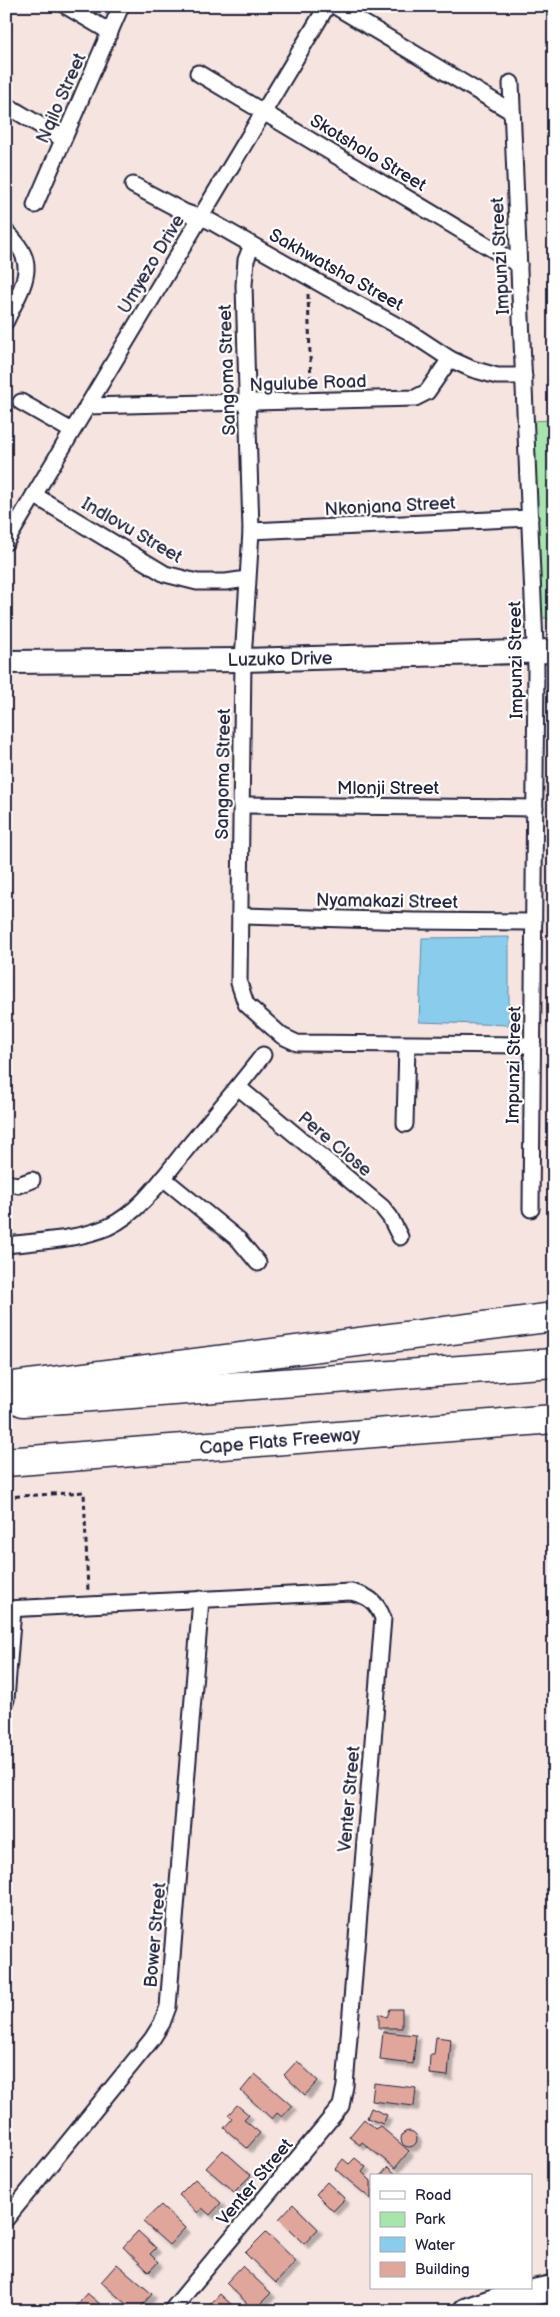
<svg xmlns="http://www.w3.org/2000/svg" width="560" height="2317" viewBox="0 0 560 2317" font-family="'Balsamiq Sans',sans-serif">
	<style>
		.green { fill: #a8e5ac; stroke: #658474 }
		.water { fill: #8acceb; stroke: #6088a5 }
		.building { fill: #e0a69c; stroke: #22223b; filter: url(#shadow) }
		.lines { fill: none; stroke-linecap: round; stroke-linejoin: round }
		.street-casing { stroke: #22223b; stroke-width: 19 }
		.secondary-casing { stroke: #22223b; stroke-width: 26 }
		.primary-casing { stroke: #22223b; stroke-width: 29 }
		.highway-casing { stroke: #22223b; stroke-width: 31 }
		.path { stroke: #22223b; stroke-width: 3; stroke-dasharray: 5 4; stroke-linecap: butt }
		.street { stroke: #fff; stroke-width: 15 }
		.secondary { stroke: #fff; stroke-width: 22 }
		.primary { stroke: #fff; stroke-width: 25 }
		.highway { stroke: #fff; stroke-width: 28 }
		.labels { text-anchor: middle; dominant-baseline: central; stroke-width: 4.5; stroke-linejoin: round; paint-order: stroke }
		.street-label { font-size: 18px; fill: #22223b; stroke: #fff }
	</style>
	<defs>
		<filter id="shadow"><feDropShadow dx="4.5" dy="4.5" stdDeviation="1" flood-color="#0004"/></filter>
	</defs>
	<rect width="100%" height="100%" fill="#f6e4e1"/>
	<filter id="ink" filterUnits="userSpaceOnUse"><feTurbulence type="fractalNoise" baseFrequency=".02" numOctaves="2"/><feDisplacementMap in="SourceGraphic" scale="10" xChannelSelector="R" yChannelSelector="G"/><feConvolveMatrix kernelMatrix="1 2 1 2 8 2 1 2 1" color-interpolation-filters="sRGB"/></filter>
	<g filter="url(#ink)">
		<polygon class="green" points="554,420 554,622 551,622 547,618 541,618 533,421"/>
		<polygon class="water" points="509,937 509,1025 419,1022 422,938"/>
		<g class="building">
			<polygon points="390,2009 402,2009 402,2028 379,2028 379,2014 387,2017"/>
			<polygon points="383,2032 416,2035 413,2064 380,2060"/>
			<polygon points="436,2037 451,2039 448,2076 429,2074 430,2055 434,2055"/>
			<polygon points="297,2061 318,2081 305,2095 284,2075"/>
			<polygon points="255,2074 292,2106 282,2117 277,2113 272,2119 241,2091"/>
			<polygon points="374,2083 416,2088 414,2106 372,2101"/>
			<polygon points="237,2105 249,2115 244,2120 260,2133 247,2148 224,2128 232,2119 228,2115"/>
			<polygon points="371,2108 387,2115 383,2124 367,2118"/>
			<polygon points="364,2119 375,2129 380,2126 409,2151 395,2168 362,2142 360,2145 349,2137"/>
			<circle cx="409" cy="2139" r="8"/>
			<polygon points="223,2150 251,2175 234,2192 206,2168"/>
			<polygon points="355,2158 366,2167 362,2172 371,2181 371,2199 335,2169 343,2159 349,2164"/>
			<polygon points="388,2167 397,2175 396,2176 380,2176"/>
			<polygon points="195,2179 221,2203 210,2215 202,2208 198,2213 179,2195"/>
			<polygon points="327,2182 345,2199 333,2211 316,2194"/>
			<polygon points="293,2204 318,2229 304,2244 279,2219"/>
			<polygon points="161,2205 185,2228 169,2245 143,2222"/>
			<polygon points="138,2231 156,2248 150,2254 158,2262 149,2272 123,2247"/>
			<polygon points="266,2232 296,2261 276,2283 245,2253"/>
			<polygon points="117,2264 152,2294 137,2311 134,2311 101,2282"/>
			<polygon points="242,2266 271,2293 254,2310 226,2283"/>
			<polygon points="87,2293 108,2311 75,2311 73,2309"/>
			<polygon points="220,2294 238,2311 204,2311"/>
		</g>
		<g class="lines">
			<g class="street-casing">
				<g id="street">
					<polyline points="66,6 110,32"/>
					<polyline points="335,6 512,112"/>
					<polyline points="198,73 519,265"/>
					<polyline points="511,83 536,668 531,1209"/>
					<polyline points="6,105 63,139"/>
					<polyline points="133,185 184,212 210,221 328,288 409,332 450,359 472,369 497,376 524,376"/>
					<polyline points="35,205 121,6"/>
					<path d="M6 232C41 264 23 284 6 321"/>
					<polyline points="252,245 246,260 244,285 251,531 243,660 239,983 246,1004 282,1036 297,1043 533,1045"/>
					<polyline points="21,402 72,431"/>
					<polyline points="87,406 415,398 427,392 450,359"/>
					<polyline points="34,495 165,574 197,582 226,582 247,579"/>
					<polyline points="251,531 530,518"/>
					<polyline points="6,542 327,6"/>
					<polyline points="241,805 535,808"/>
					<polyline points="240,916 413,921 534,922"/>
					<polyline points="238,1087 382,1207 390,1217 400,1237"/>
					<polyline points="405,1124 407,1045"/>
					<polyline points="163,1178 239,1240 258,1263"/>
					<polyline points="6,1183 18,1185 32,1180"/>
					<path d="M6 1245C39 1241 77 1240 108 1227 141 1212 165 1175 188 1147 214 1116 239 1086 263 1055"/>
					<path d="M6 1609 351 1592C368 1596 376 1601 383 1618L345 2086 341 2106 171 2311"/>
					<polyline points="6,1700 13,1609"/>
					<polyline points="6,2219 152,2039 162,2023 168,2007 201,1599"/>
				</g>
			</g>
			<g class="secondary-casing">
				<polyline id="secondary" points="6,662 243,660 554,651"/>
			</g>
			<g class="primary-casing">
				<polyline id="primary" points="466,2311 499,2300 554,2288"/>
			</g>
			<g class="highway-casing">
				<g id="highway">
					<polyline points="6,1387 554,1317"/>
					<polyline points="23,1402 554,1363"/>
					<polyline points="6,1462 554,1419"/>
				</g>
			</g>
			<g class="path">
				<polyline points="308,294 311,385"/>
				<polyline points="6,1497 84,1492 88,1592"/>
			</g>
			<use href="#street" class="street"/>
			<use href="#secondary" class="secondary"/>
			<use href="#primary" class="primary"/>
			<use href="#highway" class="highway"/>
		</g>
	</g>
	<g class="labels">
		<g class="street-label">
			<text transform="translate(61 98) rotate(-66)">Nqilo Street</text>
			<text transform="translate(368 153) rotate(31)">Skotsholo Street</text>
			<text transform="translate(500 256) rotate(-93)">Impunzi Street</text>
			<text transform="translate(151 264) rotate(-59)">Umyezo Drive</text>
			<text transform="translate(336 270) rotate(29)">Sakhwatsha Street</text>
			<text transform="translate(227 370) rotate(-92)">Sangoma Street</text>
			<text transform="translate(308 383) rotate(-2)">Ngulube Road</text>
			<text transform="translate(390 506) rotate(-3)">Nkonjana Street</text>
			<text transform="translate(132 530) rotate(30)">Indlovu Street</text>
			<text transform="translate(280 659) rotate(-1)">Luzuko Drive</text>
			<text transform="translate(516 660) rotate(-91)">Impunzi Street</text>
			<text transform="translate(223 774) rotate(-89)">Sangoma Street</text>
			<text x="388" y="788">Mlonji Street</text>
			<text transform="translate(387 901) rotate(1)">Nyamakazi Street</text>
			<text transform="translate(514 1065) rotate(-89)">Impunzi Street</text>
			<text transform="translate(335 1144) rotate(40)">Pere Close</text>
			<text transform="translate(280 1441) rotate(-5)">Cape Flats Freeway</text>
			<text transform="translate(349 1799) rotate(-85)">Venter Street</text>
			<text transform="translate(155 1935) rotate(-85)">Bower Street</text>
			<text transform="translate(255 2182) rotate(-50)">Venter Street</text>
		</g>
	</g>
	<rect width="560" height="2317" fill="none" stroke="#fff" stroke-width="25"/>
	<rect x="12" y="12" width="535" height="2292" fill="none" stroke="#22223b" stroke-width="2" filter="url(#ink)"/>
	<rect x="370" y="2174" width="162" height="115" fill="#ffffff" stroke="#a7a7b1"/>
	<rect x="380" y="2191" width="25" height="8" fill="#ffffff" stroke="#a7a7b1"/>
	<text x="415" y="2200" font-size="15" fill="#22223b">Road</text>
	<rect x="380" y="2212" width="25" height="15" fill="#a8e5ac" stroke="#a7a7b1"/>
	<text x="415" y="2224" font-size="15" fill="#22223b">Park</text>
	<rect x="380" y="2237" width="25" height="15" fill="#8acceb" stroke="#a7a7b1"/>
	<text x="415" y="2250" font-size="15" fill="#22223b">Water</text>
	<rect x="380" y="2262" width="25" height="15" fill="#e0a69c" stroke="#a7a7b1"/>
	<text x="415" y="2274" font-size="15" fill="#22223b">Building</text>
</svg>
